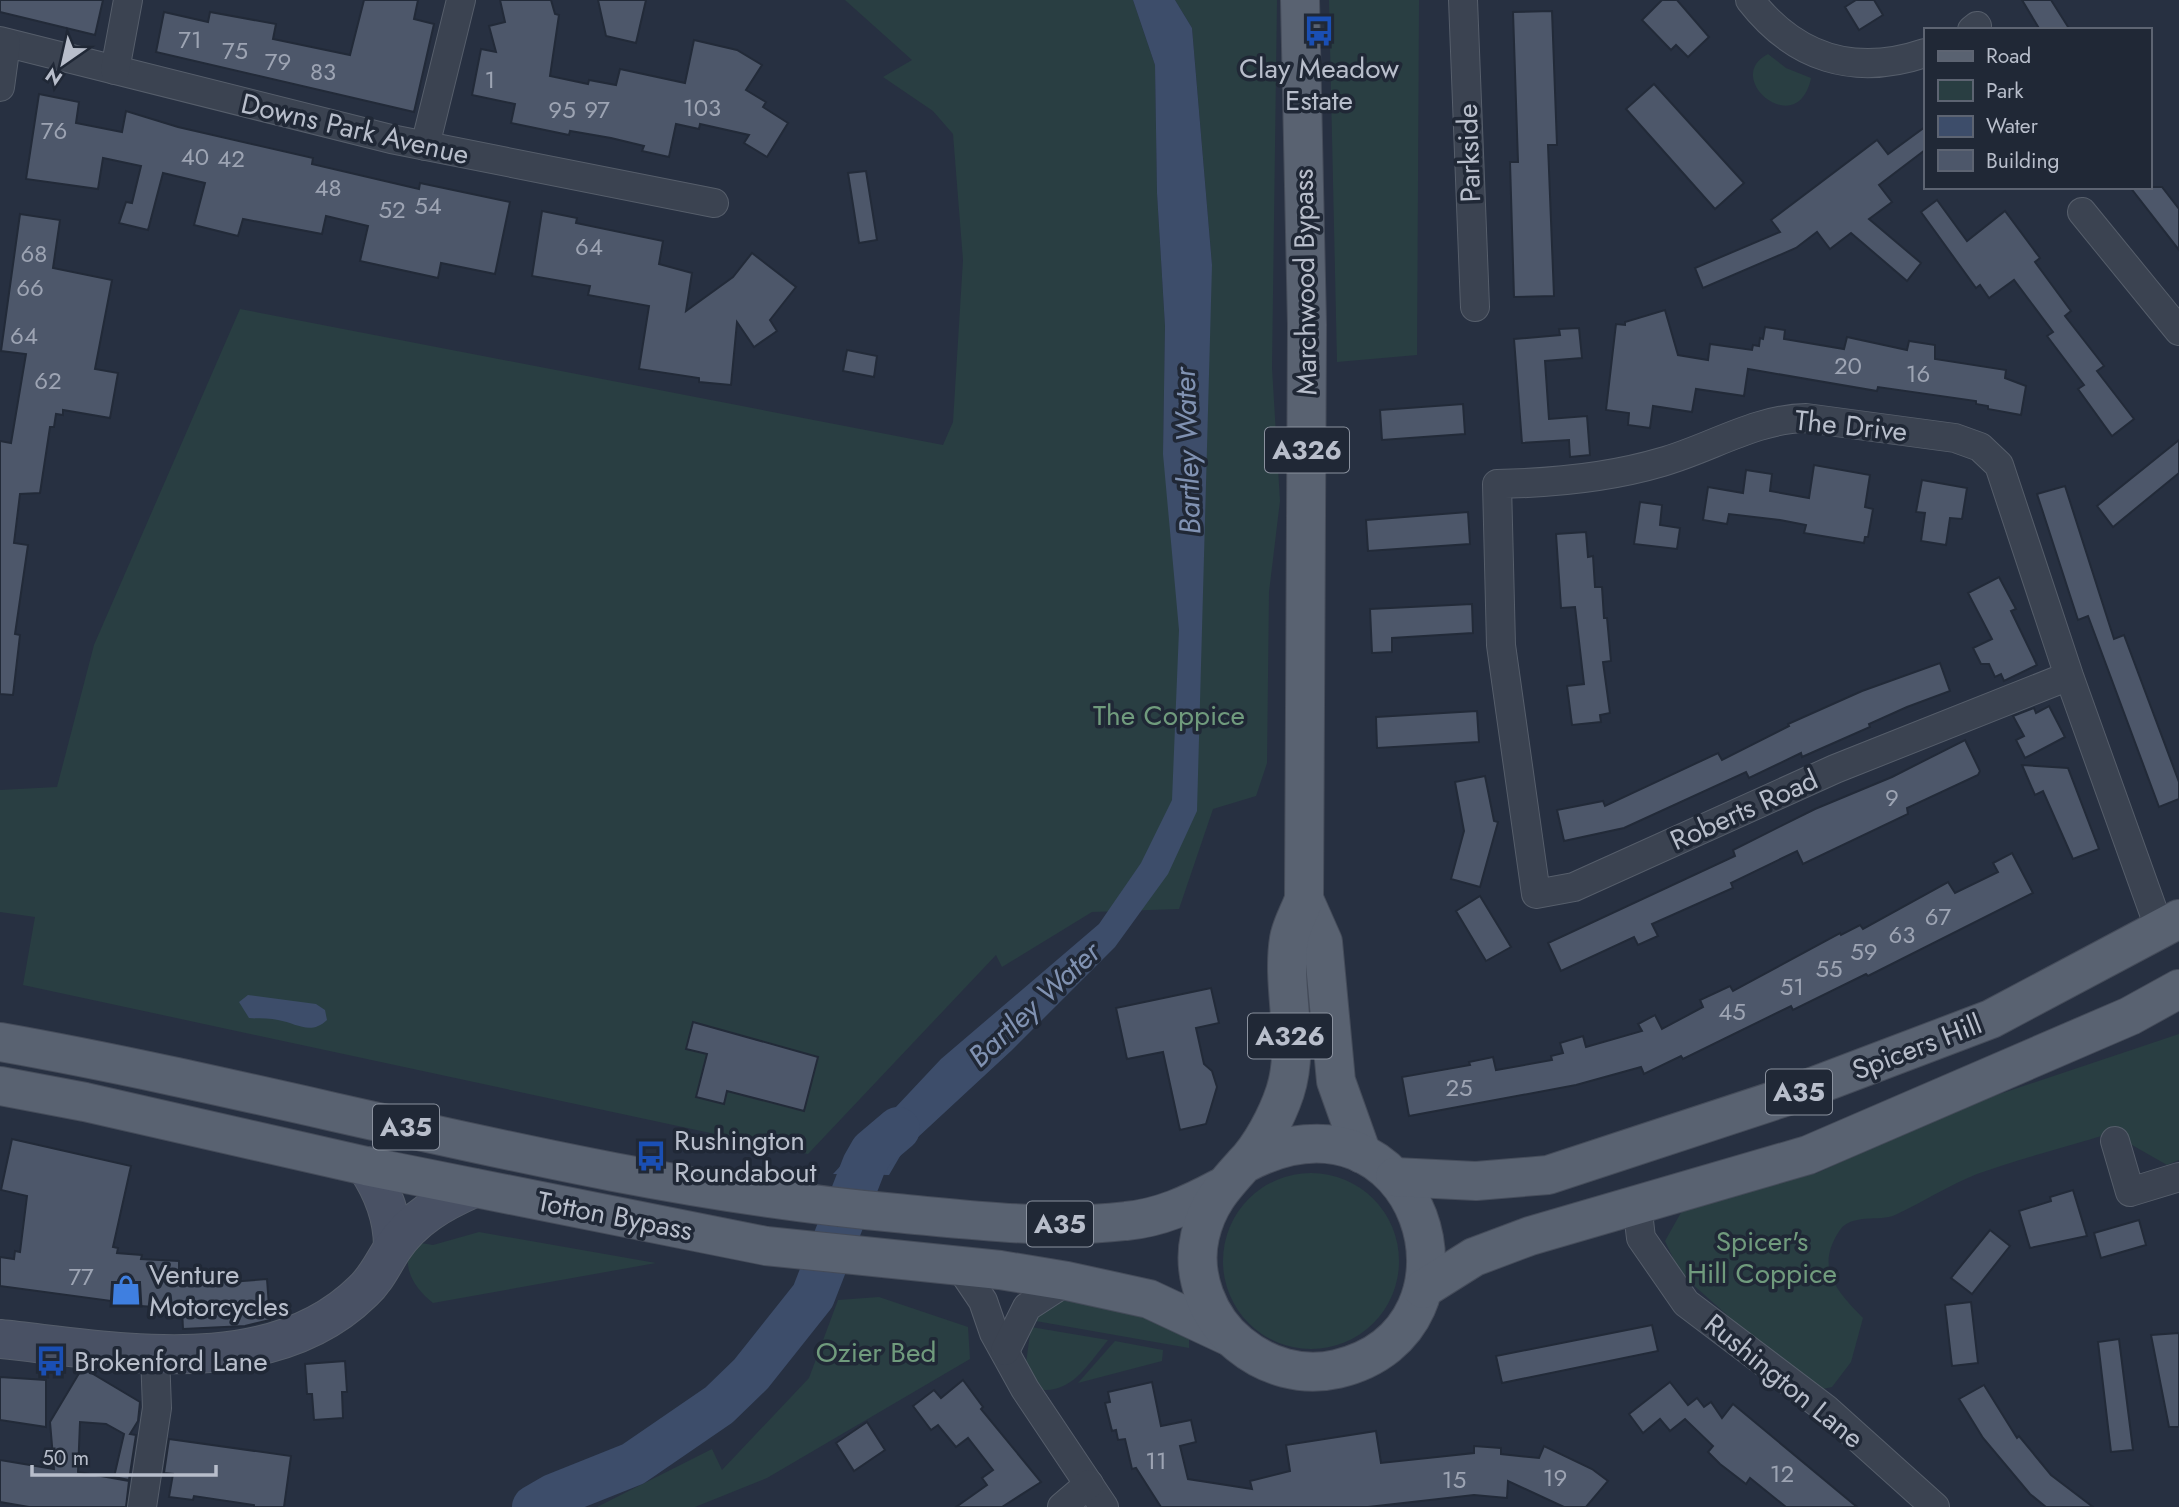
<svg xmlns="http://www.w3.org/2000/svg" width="2179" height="1507" viewBox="0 0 2179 1507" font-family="Jost,sans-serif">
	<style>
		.green { fill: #293e42 }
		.water { fill: #3d4d6a }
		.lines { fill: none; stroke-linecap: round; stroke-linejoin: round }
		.river { stroke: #3d4d6a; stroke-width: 44 }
		.building { fill: #4d576a; stroke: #222a38; stroke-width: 2 }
		.minor-casing { stroke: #565e6b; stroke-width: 30 }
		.secondary-casing { stroke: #565e6b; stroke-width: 40 }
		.primary-casing { stroke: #454c5a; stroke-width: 40 }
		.minor { stroke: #3b4351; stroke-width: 28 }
		.secondary { stroke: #495164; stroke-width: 38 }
		.primary { stroke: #596271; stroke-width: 38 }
		.labels { text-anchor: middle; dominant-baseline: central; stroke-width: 7; stroke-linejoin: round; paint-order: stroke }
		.number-label { font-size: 24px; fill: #9da4b3 }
		.shield { fill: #202836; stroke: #8a919e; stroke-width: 2 }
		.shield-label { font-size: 26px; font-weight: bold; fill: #b8becb }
		.poi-label { font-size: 28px; fill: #b8becb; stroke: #202836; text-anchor: start }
		.street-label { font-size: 28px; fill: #b8becb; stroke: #202836 }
		.park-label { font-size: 28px; fill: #709b7d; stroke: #202836 }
		.water-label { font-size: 30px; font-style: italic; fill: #8092b2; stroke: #202836 }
	</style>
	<rect width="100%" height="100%" fill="#273041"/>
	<g class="green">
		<polygon points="845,0 1133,0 1155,65 1157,193 1165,326 1163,453 1212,265 1192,28 1175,0 1277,0 1272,368 1280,501 1269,592 1267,763 1256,796 1213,809 1179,909 1092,912 1002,967 996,955 808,1154 23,985 35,917 0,912 0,790 57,787 94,645 240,309 943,445 953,422 963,260 953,134 933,111 883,77 912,60"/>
		<polygon points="1329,0 1419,0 1417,355 1337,362"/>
		<path d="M1768 54 1786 68 1811 78C1798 142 1721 78 1768 54Z"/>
		<path d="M2179 1034V1160L2167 1165 2111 1133C2067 1147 2021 1158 1977 1174 1949 1185 1923 1202 1895 1215 1879 1222 1852 1213 1840 1230 1814 1268 1837 1291 1863 1318L1851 1362 1832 1387 1818 1390 1765 1349 1680 1273 1665 1241 1683 1209 1817 1173 1967 1105Z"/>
		<circle cx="1311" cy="1261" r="88"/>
		<path d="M479 1232 656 1263 433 1303C414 1288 399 1265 414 1242L433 1245Z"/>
		<polygon points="879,1297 968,1327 970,1359 767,1478 695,1507 597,1507 712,1449 722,1470 809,1378 838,1300"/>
		<polygon points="1051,1299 1131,1310 1189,1339 1189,1348 1030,1320"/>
		<path d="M1031 1327 1108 1340C1088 1364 1071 1396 1036 1389L1025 1370Z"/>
		<polygon points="1115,1341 1163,1350 1162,1361 1078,1383"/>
	</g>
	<g class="water">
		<polygon points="1133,0 1175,0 1192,28 1212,265 1197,811 1168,874 1115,947 1011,1051 903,1151 889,1175 833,1174 941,1059 1099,924 1141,863 1172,800 1179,630 1163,454 1165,326 1157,193 1155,65"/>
		<path d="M248 995 316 1004 325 1010 327 1020C310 1036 297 1023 278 1020 269 1018 259 1019 249 1018L239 1002Z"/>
	</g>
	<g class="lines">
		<polyline class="river" points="534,1507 553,1496 633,1464 719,1405 751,1374 813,1296 864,1165 872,1151 898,1129"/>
	</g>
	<g class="building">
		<polygon points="0,0 103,0 95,35 0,12"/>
		<polygon points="364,0 418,0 414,19 434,24 414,112 156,52 164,12 208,22 210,12 276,24 273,39 350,55"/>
		<polygon points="500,0 551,0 555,14 559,15 550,76 588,84 589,80 616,85 620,69 685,83 694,40 737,50 762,65 746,90 766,102 763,107 788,123 767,157 744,143 749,135 700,124 699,129 676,124 669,157 642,151 644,146 611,138 570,131 569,135 511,123 515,104 472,95 481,49 496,52 489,26 505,22"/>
		<polygon points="598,0 646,0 636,43 606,36"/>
		<polygon points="1662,0 1677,0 1709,37 1688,57 1676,45 1671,50 1642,20"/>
		<polygon points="1856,0 1874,0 1883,15 1859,30 1845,7"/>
		<polygon points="2022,0 2051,0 2070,30 2040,30"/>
		<polygon points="1552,11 1557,145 1548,145 1554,296 1514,297 1510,162 1518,162 1513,12"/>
		<polygon points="1654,84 1744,183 1715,209 1626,109"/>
		<polygon points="39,94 79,102 76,123 122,132 126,111 178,127 313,158 312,164 419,189 420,183 510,202 495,274 441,263 438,278 360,261 368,226 326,216 322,234 243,219 238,236 194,225 205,183 163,173 148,230 119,223 126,202 132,203 141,166 103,158 98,189 26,179"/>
		<polygon points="1925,127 1925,150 1879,185 1892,202 1869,219 1921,263 1907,281 1851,233 1830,249 1817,232 1796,248 1703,288 1695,268 1780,232 1771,220 1877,140 1888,154"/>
		<polygon points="866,171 877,240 859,243 848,173"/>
		<polygon points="2130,187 2162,187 2179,209 2179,250"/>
		<polygon points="1937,200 1967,241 2005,211 2040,258 2035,262 2071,311 2065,316 2104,366 2097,371 2134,419 2112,436 2078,389 2084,385 2047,336 2053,332 2014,280 1989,298 1980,285 1976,288 1921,212"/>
		<polygon points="542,211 577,218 576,223 663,241 659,264 692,273 686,311 733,277 752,253 796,287 770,320 777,331 754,347 737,322 731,385 699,382 699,378 639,369 649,306 588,295 590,286 532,276"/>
		<polygon points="20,214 60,220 53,268 112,280 95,369 118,373 110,418 63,410 63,415 56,414 54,427 50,427 40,493 20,494 14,543 28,545 15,634 20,635 13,695 0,694 0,441 11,443 26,354 1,351"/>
		<polygon points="1665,310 1678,355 1708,360 1710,344 1752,350 1753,345 1759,346 1760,338 1763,339 1765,327 1785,330 1784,339 1844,349 1847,337 1907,350 1909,341 1935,345 1935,359 2006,370 2005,378 2026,386 2021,415 1988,409 1988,406 1976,404 1976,401 1878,387 1877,391 1748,369 1744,396 1696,389 1692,412 1653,406 1650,428 1628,425 1629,413 1606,410 1616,324 1625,325 1625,322"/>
		<polygon points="1579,328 1582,358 1545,361 1549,419 1587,416 1590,455 1570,457 1569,440 1522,443 1514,339 1560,335 1559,329"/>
		<polygon points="847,350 877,356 874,377 843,371"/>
		<polygon points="1463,404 1465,434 1382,440 1380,410"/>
		<polygon points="2179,440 2179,473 2113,527 2097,506"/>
		<polygon points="1814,465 1870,475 1865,507 1873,509 1868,537 1865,537 1864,543 1804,533 1806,525 1780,520 1729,514 1727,524 1703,520 1708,487 1743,493 1746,470 1772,474 1770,491 1809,498"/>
		<polygon points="1922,480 1967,488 1962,519 1950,518 1946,545 1921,541 1925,513 1916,512"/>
		<polygon points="2065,486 2114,639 2124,635 2179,782 2179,799 2159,807 2088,616 2078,620 2037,494"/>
		<polygon points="1640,502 1662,505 1660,525 1680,528 1677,549 1634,544"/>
		<polygon points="1468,512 1470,544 1368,551 1366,520"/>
		<polygon points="1586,532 1588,557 1593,556 1595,587 1602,587 1604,618 1607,618 1611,661 1603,662 1610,713 1600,715 1601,722 1572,725 1567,686 1584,684 1575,607 1561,608 1556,534"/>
		<polygon points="1999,577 2016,609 2011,611 2037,665 2004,681 2001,674 1995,677 1989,664 1981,664 1973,648 1992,639 1968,593"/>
		<polygon points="1472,604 1473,633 1392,638 1392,652 1372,653 1370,609"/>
		<polygon points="1940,663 1950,691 1907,707 1869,724 1870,727 1802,757 1801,753 1749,778 1746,772 1624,828 1564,841 1557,810 1603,801 1605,806 1718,753 1722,760 1789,726 1788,724 1862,691"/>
		<polygon points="2049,706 2065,737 2025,758 2016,740 2024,736 2013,716 2034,708 2036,713"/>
		<polygon points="1477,711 1479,742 1377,748 1376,717"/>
		<polygon points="1965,740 1980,771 1978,775 1907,808 1908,814 1803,864 1797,851 1731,883 1733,888 1652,924 1658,936 1638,945 1634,937 1561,971 1548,943 1735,856 1733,850 1815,809 1892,777"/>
		<polygon points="2022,765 2068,768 2099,849 2073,859 2043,791 2035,795"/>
		<polygon points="1485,776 1494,821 1498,822 1480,887 1451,879 1464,831 1455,782"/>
		<polygon points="2012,853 2033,893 1868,976 1866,974 1793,1010 1791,1006 1683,1059 1681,1056 1644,1074 1641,1067 1576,1085 1409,1116 1402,1077 1470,1065 1469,1062 1493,1057 1496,1070 1552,1060 1551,1056 1563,1053 1560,1043 1583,1036 1586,1047 1642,1031 1638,1024 1655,1015 1662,1029 1703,1007 1700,1000 1730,986 1733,991 1840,933 1841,935 1860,925 1863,929 1948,882 1955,893 1998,872 1993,863"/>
		<polygon points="1480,896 1511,947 1486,961 1456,911"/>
		<polygon points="1211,988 1219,1023 1196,1028 1204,1064 1212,1071 1217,1087 1206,1124 1180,1130 1163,1052 1127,1059 1116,1008"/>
		<polygon points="693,1022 818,1057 804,1111 727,1091 724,1104 696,1097 707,1054 686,1049"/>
		<polygon points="12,1139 131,1166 113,1247 118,1248 117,1253 142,1255 141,1259 179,1261 179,1279 229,1277 230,1282 267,1279 270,1320 245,1326 183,1329 182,1309 112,1304 112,1301 0,1286 0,1257 14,1259 15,1251 20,1252 27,1196 1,1190"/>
		<polygon points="2073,1190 2087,1236 2030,1248 2019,1211 2051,1201 2050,1197"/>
		<polygon points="2139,1220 2146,1245 2101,1258 2094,1233"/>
		<polygon points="1990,1230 2010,1246 1972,1294 1951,1278"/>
		<polygon points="1971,1302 1978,1363 1952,1366 1945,1305"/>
		<polygon points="1652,1325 1658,1351 1502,1383 1496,1356"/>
		<polygon points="2179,1333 2179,1427 2169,1427 2151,1335"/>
		<polygon points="2119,1339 2133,1450 2111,1452 2098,1342"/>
		<polygon points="345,1361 347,1392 342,1392 343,1418 314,1420 312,1394 307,1394 305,1364"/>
		<polygon points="81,1370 88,1371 140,1402 138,1421 130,1434 136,1435 129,1480 114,1477 124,1434 106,1424 80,1422 78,1472 129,1481 126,1507 29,1507 0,1502 0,1460 54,1469 50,1422"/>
		<polygon points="0,1377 46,1380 46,1427 0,1420"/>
		<polygon points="963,1380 983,1407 981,1409 1041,1482 1002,1507 956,1507 987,1485 982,1478 993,1470 968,1438 956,1447 938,1425 931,1430 913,1406 934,1390 941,1398"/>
		<polygon points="1152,1382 1161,1426 1191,1420 1196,1442 1180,1446 1188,1479 1252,1489 1250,1481 1290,1471 1286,1445 1376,1431 1381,1463 1474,1453 1474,1446 1501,1448 1501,1454 1539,1458 1544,1446 1592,1469 1608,1481 1586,1507 1564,1507 1508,1481 1507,1498 1474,1495 1368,1507 1161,1507 1136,1468 1132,1469 1125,1439 1118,1440 1116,1430 1112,1431 1105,1403 1110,1402 1108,1392"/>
		<polygon points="1670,1382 1688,1405 1697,1398 1704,1407 1711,1402 1722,1418 1733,1404 1857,1507 1786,1507 1750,1478 1746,1484 1720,1464 1708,1452 1713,1446 1685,1419 1670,1431 1660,1419 1643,1433 1629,1414"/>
		<polygon points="1984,1385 2017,1438 2019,1436 2051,1475 2093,1507 2046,1507 2030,1494 1983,1438 1959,1399"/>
		<polygon points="867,1422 885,1450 854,1471 836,1443"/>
		<polygon points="169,1439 291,1456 284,1507 254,1507 254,1505 194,1496 193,1500 169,1497 173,1474 164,1473"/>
	</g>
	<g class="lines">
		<g class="minor-casing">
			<g id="minor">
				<polyline points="1463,0 1475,307"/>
				<path d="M1750 0C1795 58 1854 77 1925 53"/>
				<polyline points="1972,30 1977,26"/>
				<polyline points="0,41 391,139 714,203"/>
				<polyline points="115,70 128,0"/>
				<polyline points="0,87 6,43"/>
				<polyline points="425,146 461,0"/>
				<polyline points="2082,212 2179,331"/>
				<path d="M2069 676 1835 769 1574 887 1536 894 1501 645 1497 484C1553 483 1608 478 1662 462 1711 448 1755 419 1806 418L1955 438 1980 447 1999 465 2069 676 2160 930"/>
				<polyline points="2115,1141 2130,1192 2179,1177"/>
				<polyline points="1637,1204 1641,1238 1686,1303 1826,1409 1935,1507"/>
				<polyline points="960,1267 983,1301 994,1333 1025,1389 1104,1507"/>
				<polyline points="1005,1351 1027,1307 1067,1281"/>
				<polyline points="142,1507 157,1408 155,1355"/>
				<polyline points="1062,1507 1089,1484"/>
			</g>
		</g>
		<g class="secondary-casing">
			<g id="secondary">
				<path d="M366 1166C383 1191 393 1217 393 1247"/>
				<path d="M0 1339C116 1351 270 1383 363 1291 377 1278 383 1263 393 1248 413 1218 442 1202 474 1188"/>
			</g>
		</g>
		<g class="primary-casing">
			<g id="primary">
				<polyline points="1304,899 1323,942 1336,1081 1362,1154"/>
				<path d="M0 1042C299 1095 593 1186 896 1213 972 1220 1050 1230 1126 1221 1160 1218 1190 1204 1220 1188"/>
				<polyline points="0,1086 85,1102 366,1166 766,1246 1000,1270 1067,1281 1149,1299 1228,1336"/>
				<path d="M1244 1164C1420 1070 1501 1330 1337 1369 1302 1377 1267 1367 1239 1344 1208 1319 1191 1275 1200 1236 1207 1205 1222 1188 1243 1165 1261 1147 1277 1116 1285 1092 1301 1043 1281 988 1289 939 1291 926 1300 911 1304 899L1307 325 1300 0"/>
				<polyline points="1395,1177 1476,1181 1548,1175 1788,1096 1991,1019 2179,919"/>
				<polyline points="1423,1289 1474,1257 1530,1236 1808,1155 2130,1016 2179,989"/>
			</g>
		</g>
		<use href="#minor" class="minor"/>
		<use href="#secondary" class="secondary"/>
		<use href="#primary" class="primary"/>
	</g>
	<defs>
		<g id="bus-bare" transform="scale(2.415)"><path d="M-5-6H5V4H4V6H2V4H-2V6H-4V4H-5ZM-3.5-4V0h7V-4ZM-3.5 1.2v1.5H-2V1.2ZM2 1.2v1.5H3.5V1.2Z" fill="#1a4fb4" stroke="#202836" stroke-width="2.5" paint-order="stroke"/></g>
		<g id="shop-bare" transform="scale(2.415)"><path d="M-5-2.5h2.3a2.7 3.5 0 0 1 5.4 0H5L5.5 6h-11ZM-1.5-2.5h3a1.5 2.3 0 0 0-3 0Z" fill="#3f7fe0" stroke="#202836" stroke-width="2.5" paint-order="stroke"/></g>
	</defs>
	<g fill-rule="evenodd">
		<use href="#bus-bare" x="1319" y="31"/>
		<use href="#bus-bare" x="651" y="1156"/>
		<use href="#shop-bare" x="126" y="1290"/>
		<use href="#bus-bare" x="51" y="1361"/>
	</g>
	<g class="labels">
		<g class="number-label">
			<text x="190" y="39">71</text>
			<text x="235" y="50">75</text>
			<text x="278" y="61">79</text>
			<text x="323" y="71">83</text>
			<text x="490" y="79">1</text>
			<text x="702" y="107">103</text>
			<text x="562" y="109">95</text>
			<text x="597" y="109">97</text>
			<text x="54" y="130">76</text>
			<text x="195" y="156">40</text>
			<text x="231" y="158">42</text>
			<text x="328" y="187">48</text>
			<text x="428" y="205">54</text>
			<text x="392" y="209">52</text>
			<text x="589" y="246">64</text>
			<text x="34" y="253">68</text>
			<text x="30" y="287">66</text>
			<text x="24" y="335">64</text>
			<text x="1848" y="365">20</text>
			<text x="1918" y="373">16</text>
			<text x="48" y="380">62</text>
			<text x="1892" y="797">9</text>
			<text x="1938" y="916">67</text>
			<text x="1902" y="934">63</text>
			<text x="1864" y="951">59</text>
			<text x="1829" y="968">55</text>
			<text x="1792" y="986">51</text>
			<text x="1732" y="1011">45</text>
			<text x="1459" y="1087">25</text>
			<text x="81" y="1276">77</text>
			<text x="1156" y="1460">11</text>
			<text x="1782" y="1473">12</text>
			<text x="1555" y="1477">19</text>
			<text x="1454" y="1479">15</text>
		</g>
		<g class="shield">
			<rect x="1265" y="427.5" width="84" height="45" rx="5"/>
			<rect x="1248" y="1013.5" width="84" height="45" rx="5"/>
			<rect x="1766" y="1069.5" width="66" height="45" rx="5"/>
			<rect x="373" y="1104.5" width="66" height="45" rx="5"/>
			<rect x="1027" y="1201.5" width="66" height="45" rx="5"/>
		</g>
		<g class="shield-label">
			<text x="1307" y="450">A326</text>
			<text x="1290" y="1036">A326</text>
			<text x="1799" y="1092">A35</text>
			<text x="406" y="1127">A35</text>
			<text x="1060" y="1224">A35</text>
		</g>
		<g class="poi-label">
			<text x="1319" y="68" text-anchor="middle">Clay Meadow<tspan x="1319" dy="32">Estate</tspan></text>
			<text x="674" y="1140">Rushington<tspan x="674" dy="32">Roundabout</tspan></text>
			<text x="149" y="1274">Venture<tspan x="149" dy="32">Motorcycles</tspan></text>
			<text x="74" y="1361">Brokenford Lane</text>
		</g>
		<g class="street-label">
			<text transform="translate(355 129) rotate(13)">Downs Park Avenue</text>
			<text transform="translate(1469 153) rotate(-92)">Parkside</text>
			<text transform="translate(1305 282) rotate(-91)">Marchwood Bypass</text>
			<text transform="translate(1851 426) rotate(6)">The Drive</text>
			<text transform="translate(1744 810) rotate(-24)">Roberts Road</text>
			<text transform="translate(1917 1047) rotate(-21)">Spicers Hill</text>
			<text transform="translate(615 1216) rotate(11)">Totton Bypass</text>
			<text transform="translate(1784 1381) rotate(39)">Rushington Lane</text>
		</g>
		<g class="park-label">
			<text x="1169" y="715">The Coppice</text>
			<text x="1762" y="1241">Spicer's<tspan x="1762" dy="32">Hill Coppice</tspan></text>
			<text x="876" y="1352">Ozier Bed</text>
		</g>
		<g class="water-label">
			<text transform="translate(1187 451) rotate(-92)">Bartley Water</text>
			<text transform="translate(1034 1004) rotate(-43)">Bartley Water</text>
		</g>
	</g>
	<rect x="1924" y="28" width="228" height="161" fill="#202836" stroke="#5d6472" stroke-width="2"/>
	<rect x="1938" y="51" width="35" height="10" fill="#596271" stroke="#5d6472" stroke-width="2"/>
	<text x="1986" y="63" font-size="21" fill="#b8becb">Road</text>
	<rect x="1938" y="80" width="35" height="21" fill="#293e42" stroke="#5d6472" stroke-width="2"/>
	<text x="1986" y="98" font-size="21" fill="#b8becb">Park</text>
	<rect x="1938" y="116" width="35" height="21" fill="#3d4d6a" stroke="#5d6472" stroke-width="2"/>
	<text x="1986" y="133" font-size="21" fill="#b8becb">Water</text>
	<rect x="1938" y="150" width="35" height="21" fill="#4d576a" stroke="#5d6472" stroke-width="2"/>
	<text x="1986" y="168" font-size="21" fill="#b8becb">Building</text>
	<g transform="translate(63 63) rotate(214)" stroke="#202836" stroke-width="5" paint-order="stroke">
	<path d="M0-5L12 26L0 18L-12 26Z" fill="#b8becb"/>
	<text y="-10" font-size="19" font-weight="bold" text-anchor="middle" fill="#b8becb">N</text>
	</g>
	<path d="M32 1465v10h184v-10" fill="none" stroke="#b8becb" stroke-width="3.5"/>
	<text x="42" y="1465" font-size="21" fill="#b8becb" stroke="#202836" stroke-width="5" paint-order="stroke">50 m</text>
</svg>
